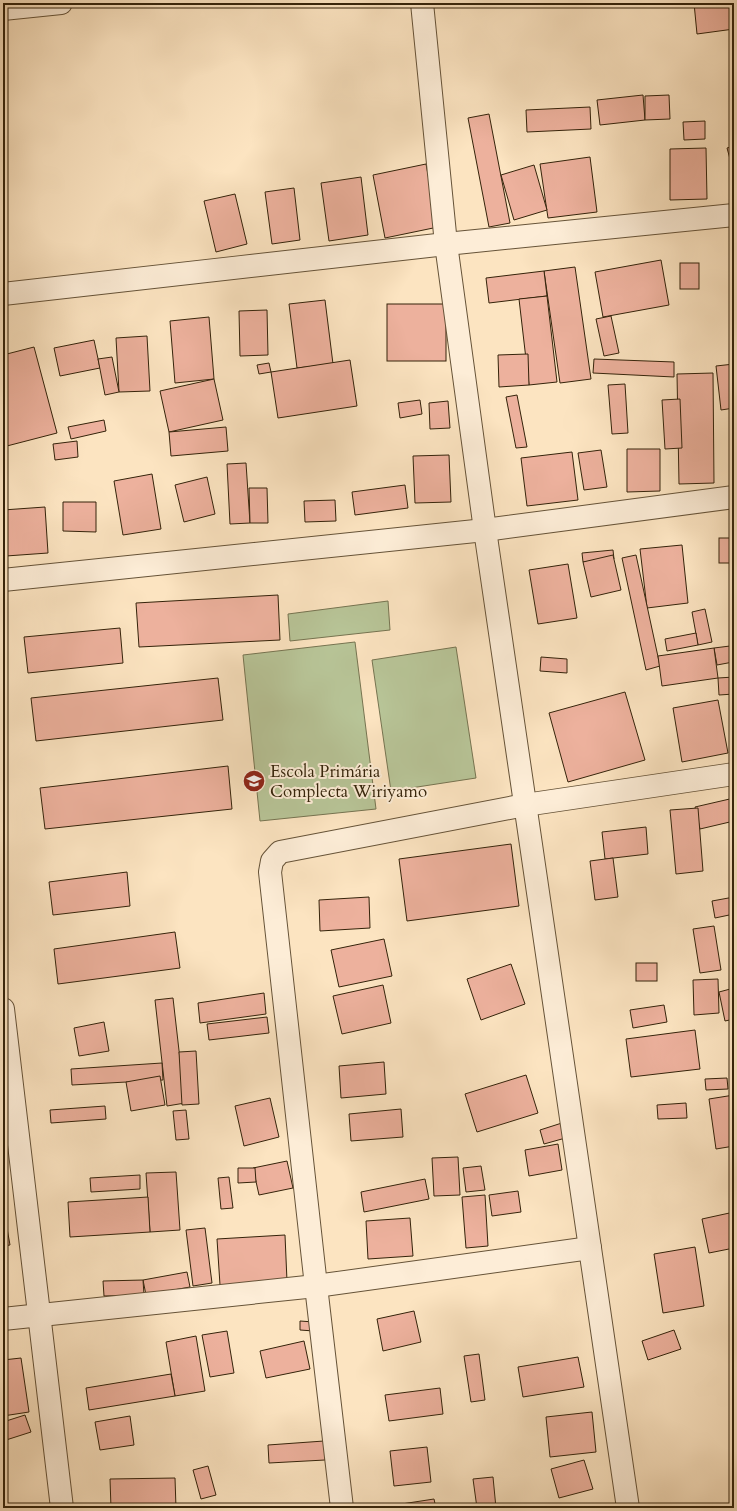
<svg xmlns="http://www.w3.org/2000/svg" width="737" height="1511" viewBox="0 0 737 1511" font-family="Cardo,serif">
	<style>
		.green { fill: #b8c598; stroke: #767451 }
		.building { fill: #edb19d; stroke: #34230a }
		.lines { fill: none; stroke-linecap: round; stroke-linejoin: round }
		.minor-casing { stroke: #665338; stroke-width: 24 }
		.minor { stroke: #fdedd7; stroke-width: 22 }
		.labels { text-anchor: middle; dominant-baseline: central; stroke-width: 4; stroke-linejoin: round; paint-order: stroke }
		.poi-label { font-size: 17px; fill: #34230a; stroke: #fdedd7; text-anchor: start }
	</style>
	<rect width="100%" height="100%" fill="#fce4c1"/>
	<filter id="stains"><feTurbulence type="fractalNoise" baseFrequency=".005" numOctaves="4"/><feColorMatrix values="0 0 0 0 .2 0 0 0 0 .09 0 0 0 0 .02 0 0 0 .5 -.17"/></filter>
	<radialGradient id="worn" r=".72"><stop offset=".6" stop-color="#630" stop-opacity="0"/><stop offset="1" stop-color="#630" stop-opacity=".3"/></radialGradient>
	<g class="green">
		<polygon points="388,601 390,630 290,641 288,614"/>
		<polygon points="355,642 376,809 260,821 243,655"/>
		<polygon points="456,647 476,778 391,791 372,660"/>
	</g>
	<g class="building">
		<polygon points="694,3 734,3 734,29 697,34"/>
		<polygon points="643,95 645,120 600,125 597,100"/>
		<polygon points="669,95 670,119 645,120 645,96"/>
		<polygon points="590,107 591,129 527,132 526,110"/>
		<polygon points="489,114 510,223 489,227 468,118"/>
		<polygon points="705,121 705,139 684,140 683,122"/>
		<polygon points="734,146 734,170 733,170 727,148"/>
		<polygon points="706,148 707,199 670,200 670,149"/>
		<polygon points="590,157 597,212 548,218 540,164"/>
		<polygon points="426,164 438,227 385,238 373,175"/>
		<polygon points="534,165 547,210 514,220 501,175"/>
		<polygon points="361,177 368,235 329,241 321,183"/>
		<polygon points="294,188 300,240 272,244 265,192"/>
		<polygon points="235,194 247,244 216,252 204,201"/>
		<polygon points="661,260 669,305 603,317 595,272"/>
		<rect x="680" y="263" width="19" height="26"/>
		<polygon points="575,267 591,379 560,383 544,271"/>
		<polygon points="544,271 547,296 489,303 486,278"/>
		<polygon points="547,296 557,382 529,385 519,299"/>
		<polygon points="325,300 333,364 297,368 289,304"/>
		<rect x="387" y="304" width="59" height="57"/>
		<polygon points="267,310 268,355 240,356 239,311"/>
		<polygon points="611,316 619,353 604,356 596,319"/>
		<polygon points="209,317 214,379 175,383 170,321"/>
		<polygon points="147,336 150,391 119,392 116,338"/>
		<polygon points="94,340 100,368 60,376 54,348"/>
		<polygon points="34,347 57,433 3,447 3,355"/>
		<polygon points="528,354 529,385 499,387 498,355"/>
		<polygon points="112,357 119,392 105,395 98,359"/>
		<polygon points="594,359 674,362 674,377 593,373"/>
		<polygon points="350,360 357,406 278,418 271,372"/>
		<polygon points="269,363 271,372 259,374 257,365"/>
		<polygon points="734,364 734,408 721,410 716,366"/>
		<polygon points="713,373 714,483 679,484 677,374"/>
		<polygon points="214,379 223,420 169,432 160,391"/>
		<polygon points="625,384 628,433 612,434 608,385"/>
		<polygon points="517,395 527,447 516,448 506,397"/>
		<polygon points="680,399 682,448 665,449 662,400"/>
		<polygon points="420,400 422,414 400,418 398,403"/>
		<polygon points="448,401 450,428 430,429 429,403"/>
		<polygon points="104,420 106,431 71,439 68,427"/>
		<polygon points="226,427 228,451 171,456 169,432"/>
		<polygon points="77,441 78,457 55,460 53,444"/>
		<polygon points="627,449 660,449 660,491 627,492"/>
		<polygon points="601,450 607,487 584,490 578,453"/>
		<polygon points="572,452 578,500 527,506 521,458"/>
		<polygon points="449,455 451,502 415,503 413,456"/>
		<polygon points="3,461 5,461 7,489 3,490"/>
		<polygon points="246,463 250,523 230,524 227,464"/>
		<polygon points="152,474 161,529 123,535 114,481"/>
		<polygon points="207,477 215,514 184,522 175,485"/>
		<polygon points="405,485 408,508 355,515 352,492"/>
		<polygon points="249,488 267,488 268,523 250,523"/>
		<polygon points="335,500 336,521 305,522 304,501"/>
		<polygon points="63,502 96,502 96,532 63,531"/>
		<polygon points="45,507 48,553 6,556 3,510"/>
		<rect x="719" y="538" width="15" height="25"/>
		<polygon points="682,545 688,603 647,608 640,549"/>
		<polygon points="613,550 614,559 583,562 582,553"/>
		<polygon points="613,555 621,590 591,597 583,562"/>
		<polygon points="636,555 660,666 646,670 622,558"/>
		<polygon points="568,564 577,618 538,624 529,570"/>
		<polygon points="278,595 280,640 139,647 136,603"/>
		<polygon points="705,609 712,642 698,645 692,612"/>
		<polygon points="120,628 123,663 28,673 24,637"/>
		<polygon points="696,633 698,645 667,651 665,639"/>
		<polygon points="730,646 733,662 717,665 714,648"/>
		<polygon points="714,648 718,678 662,686 658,656"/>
		<polygon points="541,657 567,659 567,673 540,671"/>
		<polygon points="734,677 734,694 719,695 718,678"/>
		<polygon points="218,678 223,720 36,741 31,698"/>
		<polygon points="625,692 645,760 568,782 549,713"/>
		<polygon points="718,700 728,753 682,762 673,708"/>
		<polygon points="228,766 232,809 45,829 40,788"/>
		<polygon points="734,798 734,821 700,829 695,807"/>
		<polygon points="698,808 703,871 676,874 670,810"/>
		<polygon points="646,827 648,854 605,859 602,832"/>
		<polygon points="511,844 519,906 407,921 399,859"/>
		<polygon points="613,858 618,897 595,900 590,861"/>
		<polygon points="127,872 130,906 53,915 49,882"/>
		<polygon points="369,897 370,928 320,931 319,900"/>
		<polygon points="734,897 734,914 715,918 712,901"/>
		<polygon points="714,926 721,970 700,973 693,929"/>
		<polygon points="175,932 180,968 58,984 54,949"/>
		<polygon points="384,939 392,976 339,987 331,950"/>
		<rect x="636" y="963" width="21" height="18"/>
		<polygon points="511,964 525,1004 481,1020 467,979"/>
		<polygon points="718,979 719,1013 694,1015 693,980"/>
		<polygon points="383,985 391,1023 342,1034 333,996"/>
		<polygon points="734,988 734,1019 725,1021 719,992"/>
		<polygon points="264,993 266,1014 200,1023 198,1003"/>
		<polygon points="173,998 185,1103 167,1106 155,1000"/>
		<polygon points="664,1005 667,1022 633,1028 630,1010"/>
		<polygon points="267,1017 269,1033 209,1040 207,1024"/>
		<polygon points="104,1022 109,1051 79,1056 74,1028"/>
		<polygon points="695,1030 700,1069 631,1077 626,1039"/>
		<polygon points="731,1035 734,1035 734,1088 733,1088"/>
		<polygon points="196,1051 199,1104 182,1105 179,1052"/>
		<polygon points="384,1062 386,1094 341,1098 339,1066"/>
		<polygon points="162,1063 163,1080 72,1085 71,1069"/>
		<polygon points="526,1075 538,1113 477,1132 465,1094"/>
		<polygon points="160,1076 165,1105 131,1111 126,1082"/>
		<polygon points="727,1078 728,1089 706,1090 705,1079"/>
		<polygon points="734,1095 734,1146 716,1149 709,1099"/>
		<polygon points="270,1098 279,1137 244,1146 235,1106"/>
		<polygon points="686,1103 687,1118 658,1119 657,1105"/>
		<polygon points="105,1106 106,1119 51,1123 50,1110"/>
		<polygon points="401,1109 403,1137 351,1141 349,1114"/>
		<polygon points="186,1110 189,1139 176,1140 173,1111"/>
		<polygon points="565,1122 569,1137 544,1144 540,1130"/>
		<polygon points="558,1144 562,1170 529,1176 525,1150"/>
		<polygon points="458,1157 460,1195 434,1196 432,1158"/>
		<polygon points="287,1161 293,1188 259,1195 253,1168"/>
		<polygon points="481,1166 485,1190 466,1192 463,1168"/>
		<polygon points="238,1168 255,1168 256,1182 238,1183"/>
		<polygon points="176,1172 180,1230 150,1232 146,1173"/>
		<polygon points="140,1175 140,1189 91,1192 90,1178"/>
		<polygon points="229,1177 233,1208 221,1209 218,1178"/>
		<polygon points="425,1179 429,1199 364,1212 361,1192"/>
		<polygon points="518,1191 521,1212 492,1216 489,1195"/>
		<polygon points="485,1195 488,1246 466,1248 462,1197"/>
		<polygon points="148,1197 150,1232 70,1237 68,1202"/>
		<polygon points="3,1206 10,1245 3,1246"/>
		<polygon points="734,1212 734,1248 709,1253 702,1219"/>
		<polygon points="410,1218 413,1256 368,1259 366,1221"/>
		<polygon points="205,1228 212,1283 193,1286 186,1230"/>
		<polygon points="285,1235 287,1281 220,1285 217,1239"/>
		<polygon points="695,1247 704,1306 663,1313 654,1254"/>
		<polygon points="187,1272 190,1287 146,1295 143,1280"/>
		<polygon points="143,1280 144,1295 104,1296 103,1281"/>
		<polygon points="414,1311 421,1342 383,1351 377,1319"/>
		<polygon points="300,1321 314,1322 314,1331 300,1330"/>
		<polygon points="674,1330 681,1349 648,1360 642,1341"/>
		<polygon points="227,1331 234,1373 210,1377 202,1335"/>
		<polygon points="196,1336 205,1391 175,1396 166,1342"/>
		<polygon points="304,1341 310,1369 266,1378 260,1351"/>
		<polygon points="479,1354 485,1400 471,1402 464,1356"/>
		<polygon points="578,1357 584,1387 523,1397 518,1367"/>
		<polygon points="21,1358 29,1412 3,1416 3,1360"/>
		<polygon points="171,1374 175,1396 89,1410 86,1388"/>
		<polygon points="440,1388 443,1414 389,1421 385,1395"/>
		<polygon points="592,1412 596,1452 550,1457 546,1417"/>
		<polygon points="25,1415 31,1432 3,1441 3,1422"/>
		<polygon points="130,1416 134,1445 100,1450 95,1422"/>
		<polygon points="324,1441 325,1460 269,1463 268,1445"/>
		<polygon points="427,1447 431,1482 394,1486 390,1451"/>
		<polygon points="734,1447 734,1473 731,1448"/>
		<polygon points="584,1460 593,1489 559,1498 551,1469"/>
		<polygon points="208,1466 216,1495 201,1499 193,1470"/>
		<polygon points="493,1477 496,1508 477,1508 473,1479"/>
		<polygon points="175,1478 176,1508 111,1508 110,1479"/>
		<polygon points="434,1499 436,1508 396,1508 395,1505"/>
		<polygon points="734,1504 734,1508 711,1508"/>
	</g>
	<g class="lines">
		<g class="minor-casing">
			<g id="minor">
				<polyline points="422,3 446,244 485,530 628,1508"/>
				<polyline points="3,9 61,3"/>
				<polyline points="3,294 446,244 734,215"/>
				<polyline points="3,580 485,530 734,497"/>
				<polyline points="3,1009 62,1508"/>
				<polyline points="3,1319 316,1286 590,1248"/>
				<polyline points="342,1508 316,1286 270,872 272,861 280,852 525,805 734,774"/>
			</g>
		</g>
		<use href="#minor" class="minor"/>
	</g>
	<defs>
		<g id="school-disc" transform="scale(1.15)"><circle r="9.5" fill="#8f2418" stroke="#fdedd7"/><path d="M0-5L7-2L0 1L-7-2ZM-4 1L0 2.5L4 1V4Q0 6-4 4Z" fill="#fff"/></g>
	</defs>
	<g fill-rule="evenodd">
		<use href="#school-disc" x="254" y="781"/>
	</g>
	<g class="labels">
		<g class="poi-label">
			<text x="270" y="771">Escola Primária<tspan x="270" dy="20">Complecta Wiriyamo</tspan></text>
		</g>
	</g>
	<rect width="737" height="1511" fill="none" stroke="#fce4c1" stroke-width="16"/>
	<rect x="4" y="4" width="729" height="1503" fill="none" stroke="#34230a" stroke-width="2"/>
	<rect x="8" y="8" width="721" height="1495" fill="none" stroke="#34230a"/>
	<rect width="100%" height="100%" filter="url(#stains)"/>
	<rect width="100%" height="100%" fill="url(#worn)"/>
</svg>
